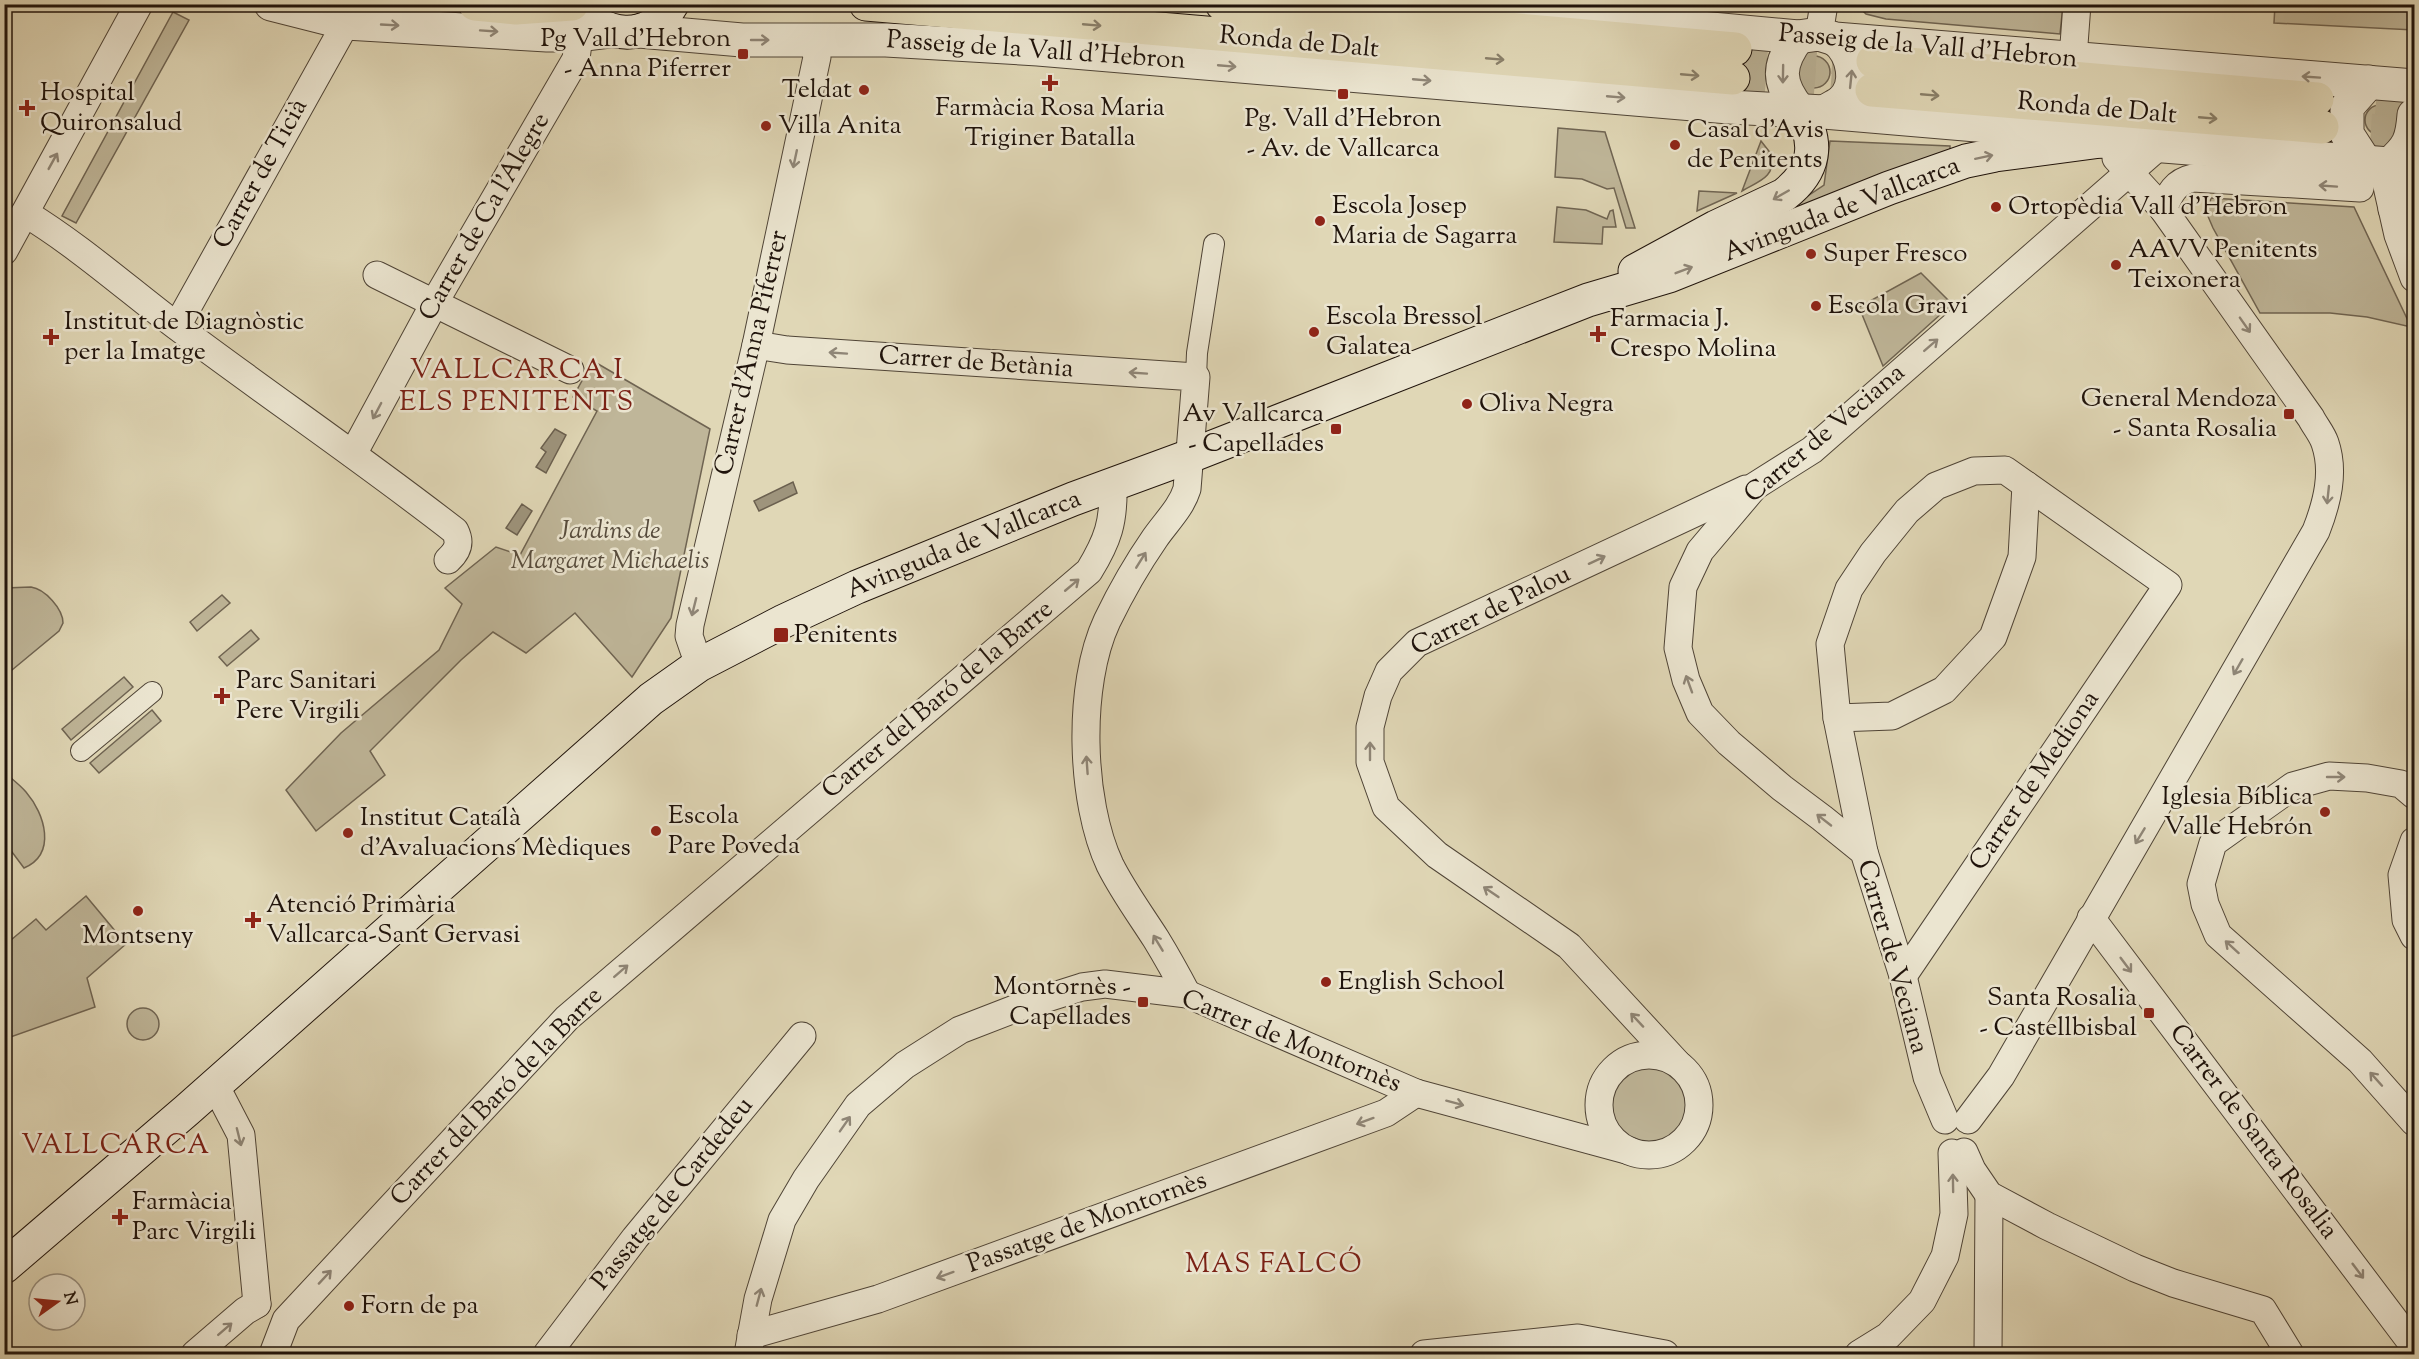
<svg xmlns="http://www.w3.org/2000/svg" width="2419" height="1359" viewBox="0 0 2419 1359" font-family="'Sorts Mill Goudy',serif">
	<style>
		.green { fill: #bfb699; stroke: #6f6452; stroke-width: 1.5 }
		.water { fill: #9e947c; stroke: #6b604f; stroke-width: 1.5 }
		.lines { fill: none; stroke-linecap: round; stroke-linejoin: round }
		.trunk-tunnel { stroke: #b9b094; stroke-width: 33; stroke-dasharray: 33 16; stroke-linecap: butt }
		.pedestrian-casing { stroke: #4f4436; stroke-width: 22 }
		.minor-casing { stroke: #4f4436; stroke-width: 29 }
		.tertiary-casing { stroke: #4f4436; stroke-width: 35 }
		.secondary-casing { stroke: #1f130b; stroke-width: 35 }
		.trunk-casing { stroke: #1f130b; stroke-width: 35 }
		.pedestrian { stroke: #ebe5d0; stroke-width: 20 }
		.minor { stroke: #ebe5d0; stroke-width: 27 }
		.tertiary { stroke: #ebe5d0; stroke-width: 33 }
		.secondary { stroke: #ebe5d0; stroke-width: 33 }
		.trunk { stroke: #e0d7b6; stroke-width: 33 }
		.oneway { stroke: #8f8677 }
		.oneway2 { stroke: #897f69 }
		.poi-dot { fill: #8f2418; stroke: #ebe5d0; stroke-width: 2 }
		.labels { text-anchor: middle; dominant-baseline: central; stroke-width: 5; stroke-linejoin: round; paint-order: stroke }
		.poi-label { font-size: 26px; fill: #1f130b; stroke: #ebe5d0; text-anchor: start }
		.street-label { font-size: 26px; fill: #1f130b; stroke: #ebe5d0 }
		.park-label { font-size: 26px; font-style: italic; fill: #574c3d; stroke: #ebe5d0 }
		.neighbourhood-label { font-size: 27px; letter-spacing: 1.5px; fill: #7a1f14; stroke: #ebe5d0 }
		.quarter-label { font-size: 28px; letter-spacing: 1.5px; fill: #7a1f14; stroke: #ebe5d0 }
	</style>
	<rect width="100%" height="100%" fill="#e0d7b6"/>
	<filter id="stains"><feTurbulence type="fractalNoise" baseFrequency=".00333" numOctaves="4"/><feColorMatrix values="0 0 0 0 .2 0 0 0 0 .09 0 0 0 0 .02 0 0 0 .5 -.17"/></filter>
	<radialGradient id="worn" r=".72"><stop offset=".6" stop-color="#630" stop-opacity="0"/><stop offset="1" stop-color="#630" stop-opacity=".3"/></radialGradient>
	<g class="green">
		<polygon points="1857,5 2063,5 2060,34 1886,19 1866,14"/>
		<polygon points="2275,5 2414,5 2414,30 2274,23"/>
		<polygon points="173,12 189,20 76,223 62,216"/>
		<circle cx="1814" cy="72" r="16"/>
		<circle cx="2380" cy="120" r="15"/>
		<polygon points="1558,128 1605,132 1635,228 1626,228 1614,188 1607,189 1582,179 1555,177"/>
		<path d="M1761 141 1772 155C1775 178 1759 181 1742 191Z"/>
		<polygon points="1830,141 1950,146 1950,154 1702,248 1800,201 1824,185"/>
		<polygon points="1699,191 1737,193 1697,211"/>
		<polygon points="2211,198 2354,207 2411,327 2367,317 2330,313 2260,313 2213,228 2207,214"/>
		<polygon points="1557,207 1586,210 1607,219 1610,211 1613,210 1616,227 1603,227 1602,244 1554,242"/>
		<polygon points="1921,273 1952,304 1883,366 1859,307"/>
		<polygon points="593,361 710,429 671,618 632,677 575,613 526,653 493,632 461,660 370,751 385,775 316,831 286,790 341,733 439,650 462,604 445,588 496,547 520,555 597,411 573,397"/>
		<path d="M31 587C45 589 63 609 63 623L59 631 12 670 5 661V588Z"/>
		<polygon points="222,595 230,603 197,631 190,622"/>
		<polygon points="251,630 259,639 227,666 219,657"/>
		<polygon points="124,677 133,687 71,740 62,729"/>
		<polygon points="152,710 161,721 99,773 90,763"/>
		<path d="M5 773C12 779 20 785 26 792 45 814 57 854 24 868L6 844 8 841 4 838Z"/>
		<polygon points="86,896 126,944 87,978 95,1007 5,1039 5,945 36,919 46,930"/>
		<circle cx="143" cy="1024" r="16"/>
		<circle cx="1649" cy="1105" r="37"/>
	</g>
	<g class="water">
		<polygon points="555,429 566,435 546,473 536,467 546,452 541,448"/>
		<polygon points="793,482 797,493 759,511 754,501"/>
		<polygon points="522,504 532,511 517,535 506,528"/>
	</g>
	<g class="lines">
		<g class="trunk-tunnel">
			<polyline points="1735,49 1873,61"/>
			<polyline points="1733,78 1872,90"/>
			<polyline points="2327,100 2414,107"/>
			<polyline points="2322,127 2414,133"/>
		</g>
		<g class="pedestrian-casing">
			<g id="pedestrian">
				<polyline points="1196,377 1197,353 1214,244"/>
				<polyline points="81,751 152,692"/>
			</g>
		</g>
		<g class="minor-casing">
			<g id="minor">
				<polyline points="1819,34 1824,4"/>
				<polyline points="2073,58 2077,4"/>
				<polyline points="2382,164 2398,235 2414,278"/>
				<path d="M2163 209C2170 193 2175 182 2193 178L2360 188 2365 162"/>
				<polyline points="2392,209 2414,185"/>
				<path d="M25 213C79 246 125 287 175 325 268 395 364 460 455 531 461 543 458 551 448 560"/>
				<polyline points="4,251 139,4"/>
				<polyline points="377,275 570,370"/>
				<polyline points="177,326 346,23"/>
				<path d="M756 345 787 350 1196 377 1187 489C1181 508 1166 522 1155 538 1137 564 1121 592 1107 621 1077 685 1080 801 1110 865 1123 891 1140 914 1156 939 1167 957 1177 975 1187 994"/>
				<polyline points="353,454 440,293 576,59 579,35 577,16"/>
				<polyline points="699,665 689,636 690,625 756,345 817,57 813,40"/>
				<polyline points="1837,718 1892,716 1944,690 1993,637 2022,557 2026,485"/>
				<polyline points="2414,795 2401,784 2367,778 2329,776 2293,786 2213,843 2201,884 2205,904 2218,935 2360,1061 2414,1122"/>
				<polyline points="2414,841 2402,875 2406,920 2414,936"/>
				<polyline points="1864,852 1837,718 1830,644 1849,589 1873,553 1907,511 1936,486 1974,471 2005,470 2168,585 1903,976"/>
				<polyline points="2091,918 2414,1346"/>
				<circle cx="1649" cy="1105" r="50"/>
				<polyline points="1677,1063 1569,946 1437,855 1386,807 1370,762 1370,727 1378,696 1389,671 1417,643 1746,489"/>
				<polyline points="215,1085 241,1135 257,1304"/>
				<polyline points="1945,1120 1927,1077 1903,976 1864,852 1822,818 1782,788 1729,743 1700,713 1686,680 1678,648 1683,587 1700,551 1755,486 1812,450 2159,146"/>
				<path d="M1968 1120 2001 1076 2316 531C2327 503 2335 472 2325 443 2322 434 2315 426 2311 418L2163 209 2116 158"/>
				<polyline points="1964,1152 1972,1170 1989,1195 2047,1226 2135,1268 2173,1283 2263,1310 2290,1354"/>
				<polyline points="751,1335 878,1299 1386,1113 1416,1093"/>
				<polyline points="195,1354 245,1311 257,1304"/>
				<path d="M273 1354 286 1320 567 1018 1089 571C1108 540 1114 522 1113 485"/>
				<polyline points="547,1354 635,1238 802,1036"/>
				<polyline points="748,1354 758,1299 782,1220 806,1179 858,1105 905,1065 960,1030 1022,1006 1082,987 1105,984 1187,994 1416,1093 1630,1151"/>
				<polyline points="1424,1354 1578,1338 1665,1354"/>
				<polyline points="1859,1354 1888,1336 1922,1301 1945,1256 1954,1214 1952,1153"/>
				<polyline points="1988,1354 1989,1195"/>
			</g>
		</g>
		<g class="tertiary-casing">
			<g id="tertiary">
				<polyline points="271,4 346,23 547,35 579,35 611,31"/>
				<polyline points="1442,4 1798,37 1819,34 1835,39 2414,86"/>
				<polyline points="639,31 742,40 886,40 1038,49 1729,107 1824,112 2047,131 2101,141 2414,166"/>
				<path d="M1798 37C1777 65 1777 83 1799 110"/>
				<path d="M1824 112C1829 109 1836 106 1841 102 1861 85 1853 53 1835 39"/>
				<polyline points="2365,162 2347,134 2347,107 2369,82"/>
				<path d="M2390 164C2409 147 2412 140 2414 115"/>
			</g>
		</g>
		<g class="secondary-casing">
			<g id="secondary">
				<path d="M576 4C601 39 650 44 672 4"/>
				<path d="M1635 271 1716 227 1784 195C1815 171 1820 143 1799 110"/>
				<polyline points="4,1267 187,1110 651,699 699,665 784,621 857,587 1073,499 1190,456 1588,300 1669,276 1889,188 1966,161 1995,155 2101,141"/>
			</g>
		</g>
		<g class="trunk-casing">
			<g id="trunk">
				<polyline points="475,4 516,8 572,4"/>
				<polyline points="866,4 1733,78"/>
				<polyline points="1222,4 1735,49"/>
				<polyline points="1873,61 2317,99"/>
				<polyline points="1872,90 2322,127"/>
			</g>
		</g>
		<use href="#pedestrian" class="pedestrian"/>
		<use href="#minor" class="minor"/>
		<use href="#tertiary" class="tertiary"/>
		<use href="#secondary" class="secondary"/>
		<use href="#trunk" class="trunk"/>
	</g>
	<defs><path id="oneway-shaft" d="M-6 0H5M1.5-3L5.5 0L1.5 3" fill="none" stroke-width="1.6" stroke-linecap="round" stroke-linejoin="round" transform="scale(1.5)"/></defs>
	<g class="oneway">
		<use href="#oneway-shaft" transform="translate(390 25) rotate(3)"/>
		<use href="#oneway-shaft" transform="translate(489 31) rotate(4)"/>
		<use href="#oneway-shaft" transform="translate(760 40)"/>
		<use href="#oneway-shaft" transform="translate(1227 66) rotate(5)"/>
		<use href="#oneway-shaft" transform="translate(1783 74) rotate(91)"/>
		<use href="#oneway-shaft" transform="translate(2311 77) rotate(-176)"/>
		<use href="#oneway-shaft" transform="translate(1851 79) rotate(-84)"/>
		<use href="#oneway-shaft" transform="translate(1422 80) rotate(5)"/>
		<use href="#oneway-shaft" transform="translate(1616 97) rotate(5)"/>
		<use href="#oneway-shaft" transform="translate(1984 157) rotate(-12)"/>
		<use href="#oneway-shaft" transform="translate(795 159) rotate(102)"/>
		<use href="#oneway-shaft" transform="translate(53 161) rotate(-61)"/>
		<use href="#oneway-shaft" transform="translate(2328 186) rotate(-176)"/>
		<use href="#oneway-shaft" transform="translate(1781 195) rotate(150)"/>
		<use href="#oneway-shaft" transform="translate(1684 270) rotate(-21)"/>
		<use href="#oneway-shaft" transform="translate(2245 325) rotate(55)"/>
		<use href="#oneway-shaft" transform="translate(1931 345) rotate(-41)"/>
		<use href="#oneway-shaft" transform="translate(838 353) rotate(-176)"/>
		<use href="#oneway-shaft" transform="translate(1138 373) rotate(-176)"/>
		<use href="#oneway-shaft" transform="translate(377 411) rotate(118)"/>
		<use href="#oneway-shaft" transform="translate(2328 495) rotate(96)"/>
		<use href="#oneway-shaft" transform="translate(1141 560) rotate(-58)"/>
		<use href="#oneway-shaft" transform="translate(1597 560) rotate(-25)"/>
		<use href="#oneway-shaft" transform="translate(1072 585) rotate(-40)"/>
		<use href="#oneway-shaft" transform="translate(694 607) rotate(104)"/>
		<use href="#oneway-shaft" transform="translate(2238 667) rotate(120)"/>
		<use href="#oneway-shaft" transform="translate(1689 684) rotate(-110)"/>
		<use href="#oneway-shaft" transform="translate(1370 751) rotate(-90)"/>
		<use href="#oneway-shaft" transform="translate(1087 765) rotate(-94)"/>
		<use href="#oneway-shaft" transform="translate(2336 777)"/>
		<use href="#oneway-shaft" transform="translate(1824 820) rotate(-142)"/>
		<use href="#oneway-shaft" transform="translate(2140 836) rotate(121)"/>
		<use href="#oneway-shaft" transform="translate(1491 892) rotate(-146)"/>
		<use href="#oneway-shaft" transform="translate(1158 943) rotate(-121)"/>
		<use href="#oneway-shaft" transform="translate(2232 947) rotate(-138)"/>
		<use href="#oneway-shaft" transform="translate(2126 965) rotate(53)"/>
		<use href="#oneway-shaft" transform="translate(621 971) rotate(-41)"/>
		<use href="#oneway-shaft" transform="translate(1637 1020) rotate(-133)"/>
		<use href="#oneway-shaft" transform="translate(2376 1079) rotate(-132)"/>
		<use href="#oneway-shaft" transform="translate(1455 1103) rotate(15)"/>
		<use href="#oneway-shaft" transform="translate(1365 1121) rotate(160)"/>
		<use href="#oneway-shaft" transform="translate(845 1124) rotate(-55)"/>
		<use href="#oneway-shaft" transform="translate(239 1137) rotate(76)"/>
		<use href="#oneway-shaft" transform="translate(1953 1183) rotate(-91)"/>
		<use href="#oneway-shaft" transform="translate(2358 1271) rotate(53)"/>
		<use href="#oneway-shaft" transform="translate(945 1275) rotate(160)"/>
		<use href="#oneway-shaft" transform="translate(325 1277) rotate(-47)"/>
		<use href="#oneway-shaft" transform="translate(759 1297) rotate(-75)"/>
		<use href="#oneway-shaft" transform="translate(225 1329) rotate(-41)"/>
	</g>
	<g class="oneway2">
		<use href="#oneway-shaft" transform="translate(1092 25) rotate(5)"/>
		<use href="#oneway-shaft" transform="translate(1495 59) rotate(5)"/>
		<use href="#oneway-shaft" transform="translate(1690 75) rotate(5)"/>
		<use href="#oneway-shaft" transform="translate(1930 95) rotate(5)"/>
		<use href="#oneway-shaft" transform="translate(2208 118) rotate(5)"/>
	</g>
	<g class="poi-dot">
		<rect x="737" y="48" width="12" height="12" rx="3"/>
		<path d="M1047 74h6v6h6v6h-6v6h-6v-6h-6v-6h6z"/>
		<circle cx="864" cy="90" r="6"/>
		<rect x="1337" y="88" width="12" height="12" rx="3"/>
		<path d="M24 99h6v6h6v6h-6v6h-6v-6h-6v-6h6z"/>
		<circle cx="766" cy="126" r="6"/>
		<circle cx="1675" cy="145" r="6"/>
		<circle cx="1996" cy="207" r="6"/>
		<circle cx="1320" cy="221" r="6"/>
		<circle cx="1811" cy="254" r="6"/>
		<circle cx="2116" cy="265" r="6"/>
		<circle cx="1816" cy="306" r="6"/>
		<circle cx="1314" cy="332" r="6"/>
		<path d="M1595 325h6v6h6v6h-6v6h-6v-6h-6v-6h6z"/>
		<path d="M48 328h6v6h6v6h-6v6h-6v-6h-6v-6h6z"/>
		<circle cx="1467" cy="404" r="6"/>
		<rect x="2283" y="408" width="12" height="12" rx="3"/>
		<rect x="1330" y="423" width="12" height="12" rx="3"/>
		<rect x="773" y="627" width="16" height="16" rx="3"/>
		<path d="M219 687h6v6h6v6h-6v6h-6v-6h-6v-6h6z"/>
		<circle cx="2325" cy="812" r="6"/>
		<circle cx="656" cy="831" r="6"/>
		<circle cx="348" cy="833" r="6"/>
		<circle cx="138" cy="911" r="6"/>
		<path d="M250 911h6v6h6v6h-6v6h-6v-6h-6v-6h6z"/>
		<circle cx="1326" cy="982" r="6"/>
		<rect x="1137" y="996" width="12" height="12" rx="3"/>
		<rect x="2143" y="1007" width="12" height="12" rx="3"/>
		<path d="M117 1208h6v6h6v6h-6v6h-6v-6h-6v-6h6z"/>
		<circle cx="349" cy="1306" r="6"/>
	</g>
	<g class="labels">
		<g class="poi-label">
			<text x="731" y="39" text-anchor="end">Pg Vall d'Hebron<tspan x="731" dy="30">- Anna Piferrer</tspan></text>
			<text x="852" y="90" text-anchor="end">Teldat</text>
			<text x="40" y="93">Hospital<tspan x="40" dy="30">Quironsalud</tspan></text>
			<text x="1050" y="108" text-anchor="middle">Farmàcia Rosa Maria<tspan x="1050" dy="30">Triginer Batalla</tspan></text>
			<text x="1343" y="119" text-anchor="middle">Pg. Vall d'Hebron<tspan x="1343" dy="30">- Av. de Vallcarca</tspan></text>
			<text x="778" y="126">Villa Anita</text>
			<text x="1687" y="130">Casal d'Avis<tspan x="1687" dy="30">de Penitents</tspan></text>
			<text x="1332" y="206">Escola Josep<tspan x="1332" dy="30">Maria de Sagarra</tspan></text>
			<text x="2008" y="207">Ortopèdia Vall d'Hebron</text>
			<text x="2128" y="250">AAVV Penitents<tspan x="2128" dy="30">Teixonera</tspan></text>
			<text x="1823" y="254">Super Fresco</text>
			<text x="1828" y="306">Escola Gravi</text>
			<text x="1326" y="317">Escola Bressol<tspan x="1326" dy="30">Galatea</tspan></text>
			<text x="1610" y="319">Farmacia J.<tspan x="1610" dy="30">Crespo Molina</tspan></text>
			<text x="64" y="322">Institut de Diagnòstic<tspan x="64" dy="30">per la Imatge</tspan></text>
			<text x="2277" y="399" text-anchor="end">General Mendoza<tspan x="2277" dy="30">- Santa Rosalia</tspan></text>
			<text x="1479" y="404">Oliva Negra</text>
			<text x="1324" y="414" text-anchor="end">Av Vallcarca<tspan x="1324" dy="30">- Capellades</tspan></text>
			<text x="794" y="635">Penitents</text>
			<text x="236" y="681">Parc Sanitari<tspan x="236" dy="30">Pere Virgili</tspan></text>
			<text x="2313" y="797" text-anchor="end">Iglesia Bíblica<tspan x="2313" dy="30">Valle Hebrón</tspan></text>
			<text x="668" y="816">Escola<tspan x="668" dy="30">Pare Poveda</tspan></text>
			<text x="360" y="818">Institut Català<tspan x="360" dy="30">d'Avaluacions Mèdiques</tspan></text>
			<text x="266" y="905">Atenció Primària<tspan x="266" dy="30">Vallcarca-Sant Gervasi</tspan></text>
			<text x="138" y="936" text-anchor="middle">Montseny</text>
			<text x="1338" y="982">English School</text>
			<text x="1131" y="987" text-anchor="end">Montornès -<tspan x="1131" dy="30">Capellades</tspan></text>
			<text x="2137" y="998" text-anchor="end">Santa Rosalia<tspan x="2137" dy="30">- Castellbisbal</tspan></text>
			<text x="132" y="1202">Farmàcia<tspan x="132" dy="30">Parc Virgili</tspan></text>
			<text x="361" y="1306">Forn de pa</text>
		</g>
		<g class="street-label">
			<text transform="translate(1299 43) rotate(5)">Ronda de Dalt</text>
			<text transform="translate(1928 47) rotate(5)">Passeig de la Vall d'Hebron</text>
			<text transform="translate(1036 51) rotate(4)">Passeig de la Vall d'Hebron</text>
			<text transform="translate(2097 109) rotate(5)">Ronda de Dalt</text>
			<text transform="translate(261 174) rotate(-61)">Carrer de Ticià</text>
			<text transform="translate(1842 210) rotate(-21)">Avinguda de Vallcarca</text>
			<text transform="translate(485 217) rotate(-60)">Carrer de Ca l'Alegre</text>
			<text transform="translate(752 353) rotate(-77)">Carrer d'Anna Piferrer</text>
			<text transform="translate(976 363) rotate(4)">Carrer de Betània</text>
			<text transform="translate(1825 434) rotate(-40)">Carrer de Veciana</text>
			<text transform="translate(964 545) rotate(-22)">Avinguda de Vallcarca</text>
			<text transform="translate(1491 611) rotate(-26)">Carrer de Palou</text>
			<text transform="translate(938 700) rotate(-40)">Carrer del Baró de la Barre</text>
			<text transform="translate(2035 781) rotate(-56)">Carrer de Mediona</text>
			<text transform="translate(1892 957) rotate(74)">Carrer de Veciana</text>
			<text transform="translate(1291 1042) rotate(22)">Carrer de Montornès</text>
			<text transform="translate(497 1097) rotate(-46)">Carrer del Baró de la Barre</text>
			<text transform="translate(2253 1132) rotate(53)">Carrer de Santa Rosalia</text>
			<text transform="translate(673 1194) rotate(-51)">Passatge de Cardedeu</text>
			<text transform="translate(1087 1223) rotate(-20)">Passatge de Montornès</text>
		</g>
		<g class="park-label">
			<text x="610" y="531">Jardins de<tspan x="610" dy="30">Margaret Michaelis</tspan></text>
		</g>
		<g class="neighbourhood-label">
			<text x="116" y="1146">VALLCARCA</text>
			<text x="1274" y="1265">MAS FALCÓ</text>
		</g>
		<g class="quarter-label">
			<text x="517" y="371">VALLCARCA I<tspan x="517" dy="32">ELS PENITENTS</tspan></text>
		</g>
	</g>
	<rect width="2419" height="1359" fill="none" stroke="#e0d7b6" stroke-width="24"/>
	<rect x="6" y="6" width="2407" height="1347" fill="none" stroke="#1f130b" stroke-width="3"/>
	<rect x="12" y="12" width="2395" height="1335" fill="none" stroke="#1f130b" stroke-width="1.5"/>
	<g transform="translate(57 1302) rotate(75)"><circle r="28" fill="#ebe5d0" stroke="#999181" stroke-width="1.5"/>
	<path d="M0-4.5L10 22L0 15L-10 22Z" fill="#8f2418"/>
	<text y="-9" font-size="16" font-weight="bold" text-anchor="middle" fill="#1f130b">N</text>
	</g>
	<rect width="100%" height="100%" filter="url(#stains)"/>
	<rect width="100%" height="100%" fill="url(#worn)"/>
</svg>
